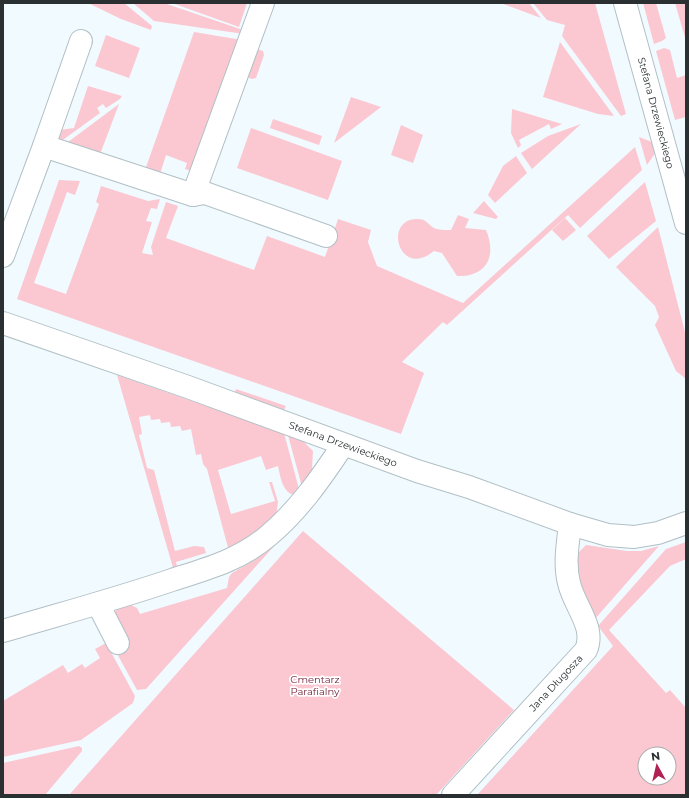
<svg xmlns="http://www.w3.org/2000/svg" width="689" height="798" viewBox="0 0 689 798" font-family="Montserrat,sans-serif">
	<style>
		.green { fill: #fbc8d2; fill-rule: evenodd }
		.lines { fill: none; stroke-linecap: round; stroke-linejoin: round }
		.minor-casing { stroke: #b1c0c6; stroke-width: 24 }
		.minor { stroke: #fff; stroke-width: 22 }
		.labels { text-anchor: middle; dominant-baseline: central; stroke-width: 3.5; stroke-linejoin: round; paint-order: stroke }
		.street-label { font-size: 10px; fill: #2a3032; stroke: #fff }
		.park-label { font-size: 10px; fill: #73233b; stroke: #fff }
	</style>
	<rect width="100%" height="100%" fill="#f1faff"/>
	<g class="green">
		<polygon points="88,3 124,3 152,26 151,30 121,19"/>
		<polygon points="133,3 164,3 246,31 244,34 154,21"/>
		<polygon points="172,3 247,3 239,27"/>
		<polygon points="500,3 529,3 541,18 503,4"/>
		<polygon points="533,3 595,3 626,114 621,116 562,36 565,25 547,20"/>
		<polygon points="643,3 656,3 666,38 662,41 654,44"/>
		<polygon points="675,3 686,3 686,41"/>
		<polygon points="194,32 242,40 191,171 185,169 187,163 166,155 159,177 145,170"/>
		<polygon points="106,35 140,48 129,78 95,66"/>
		<polygon points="560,42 614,116 598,114 543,97"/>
		<polygon points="664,48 670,50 677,78 686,75 686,117 675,120 656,51"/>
		<polygon points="257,49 263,51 264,55 256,78 252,79 247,77"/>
		<polygon points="88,86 122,96 120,99 106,108 103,104 97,108 100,113 60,142 57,140 59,130 74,128"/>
		<polygon points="351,97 381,107 334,143"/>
		<polygon points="119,104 99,157 64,145"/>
		<polygon points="512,109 562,124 551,129 549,124 519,140 521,145 518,148 511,133"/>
		<polygon points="273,119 322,136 319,145 270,128"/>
		<polygon points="581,124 532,169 521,153 548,136"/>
		<polygon points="401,125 423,135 413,163 391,155"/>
		<polygon points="251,128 342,161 328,200 237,168"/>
		<polygon points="639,137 652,142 656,152 647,165"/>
		<polygon points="635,147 642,170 580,228 568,215 447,325 443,322 402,362 424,373 401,434 17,299 59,180 80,181 75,195 67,192 34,283 66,294 99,204 96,202 101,186 148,201 160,199 157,209 151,208 146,221 152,222 142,253 153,255 151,247 166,202 178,206 166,238 254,270 267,236 325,257 338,219 371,230 368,242 377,266 463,303"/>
		<polygon points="516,156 527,173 495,203 488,195 503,166"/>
		<polygon points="645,182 656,221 609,259 587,236"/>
		<polygon points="484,201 498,217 496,219 473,213"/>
		<path d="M458 215 469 219 465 228 486 230C497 256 487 277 457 276L442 253 434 251C400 279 383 222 415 219 428 218 427 225 436 229 440 230 447 230 451 230Z"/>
		<polygon points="565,218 576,230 563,241 552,230"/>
		<polygon points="658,227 686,336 686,379 676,371 655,325 659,317 655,306 616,267"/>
		<path d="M117 375 284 433 299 489 295 495C283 494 280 476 278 466L266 470 261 456 218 470 231 514 275 501 269 482H272L278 502 276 517 230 555 207 469 203 464 201 454 196 455 191 429 182 431 180 426 171 427 170 422 161 423 160 419 151 420 150 415 139 417 142 434 139 435 147 468 154 470 175 551 194 546 204 547 206 553 176 562 178 571H174Z"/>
		<polygon points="236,389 286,406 283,412 237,396 235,392"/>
		<polygon points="288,435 303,441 313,451 312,468 314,468 310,477 302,487"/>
		<polygon points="303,531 514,710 436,795 69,795"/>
		<path d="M686 542V559L670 566 609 630 666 693 670 690 686 708V795H477L613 646 598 626 666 549ZM645 754H669V778H645Z"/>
		<polygon points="275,545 146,689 137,690 115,650 114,613 118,608 131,605 137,608 140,614 227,588 229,577 232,573 255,560"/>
		<polygon points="586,545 627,551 641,551 659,546 594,620 577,583 578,553"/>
		<polygon points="106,643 135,696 133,703 81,740 3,757 3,701 63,665 68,673 82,664 85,668 100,658 95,649"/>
		<polygon points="79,746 82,748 82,751 45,795 3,795 3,763"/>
	</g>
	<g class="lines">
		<g class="minor-casing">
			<g id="minor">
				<polyline points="625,3 686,223"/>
				<polyline points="44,146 81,41"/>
				<polyline points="193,195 263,3"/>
				<polyline points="3,256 44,146 193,195 205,193 326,236"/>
				<polyline points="3,323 188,387 417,471 469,487 570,524 608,535 634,537 658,533 686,523"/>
				<polyline points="98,604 118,643"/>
				<path d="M3 631C60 614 116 599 172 580 206 569 240 560 268 536 299 510 321 478 343 445"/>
				<path d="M453 795 586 650C596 627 574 606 569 583 564 564 568 543 570 524"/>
			</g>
		</g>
		<use href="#minor" class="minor"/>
	</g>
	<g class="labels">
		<g class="street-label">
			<text transform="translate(656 113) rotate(75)">Stefana Drzewieckiego</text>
			<text transform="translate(343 444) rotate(20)">Stefana Drzewieckiego</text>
			<text transform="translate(556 683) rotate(-47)">Jana Długosza</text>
		</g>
		<g class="park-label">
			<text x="315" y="679">Cmentarz<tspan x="315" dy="12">Parafialny</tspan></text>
		</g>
	</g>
	<rect width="689" height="798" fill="none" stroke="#2a3032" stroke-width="8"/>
	<g transform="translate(657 766) rotate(352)"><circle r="19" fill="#ffffff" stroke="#aaacad"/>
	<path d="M0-3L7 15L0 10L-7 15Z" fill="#b12154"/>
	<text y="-6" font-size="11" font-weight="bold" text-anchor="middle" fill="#2a3032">N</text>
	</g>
</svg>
